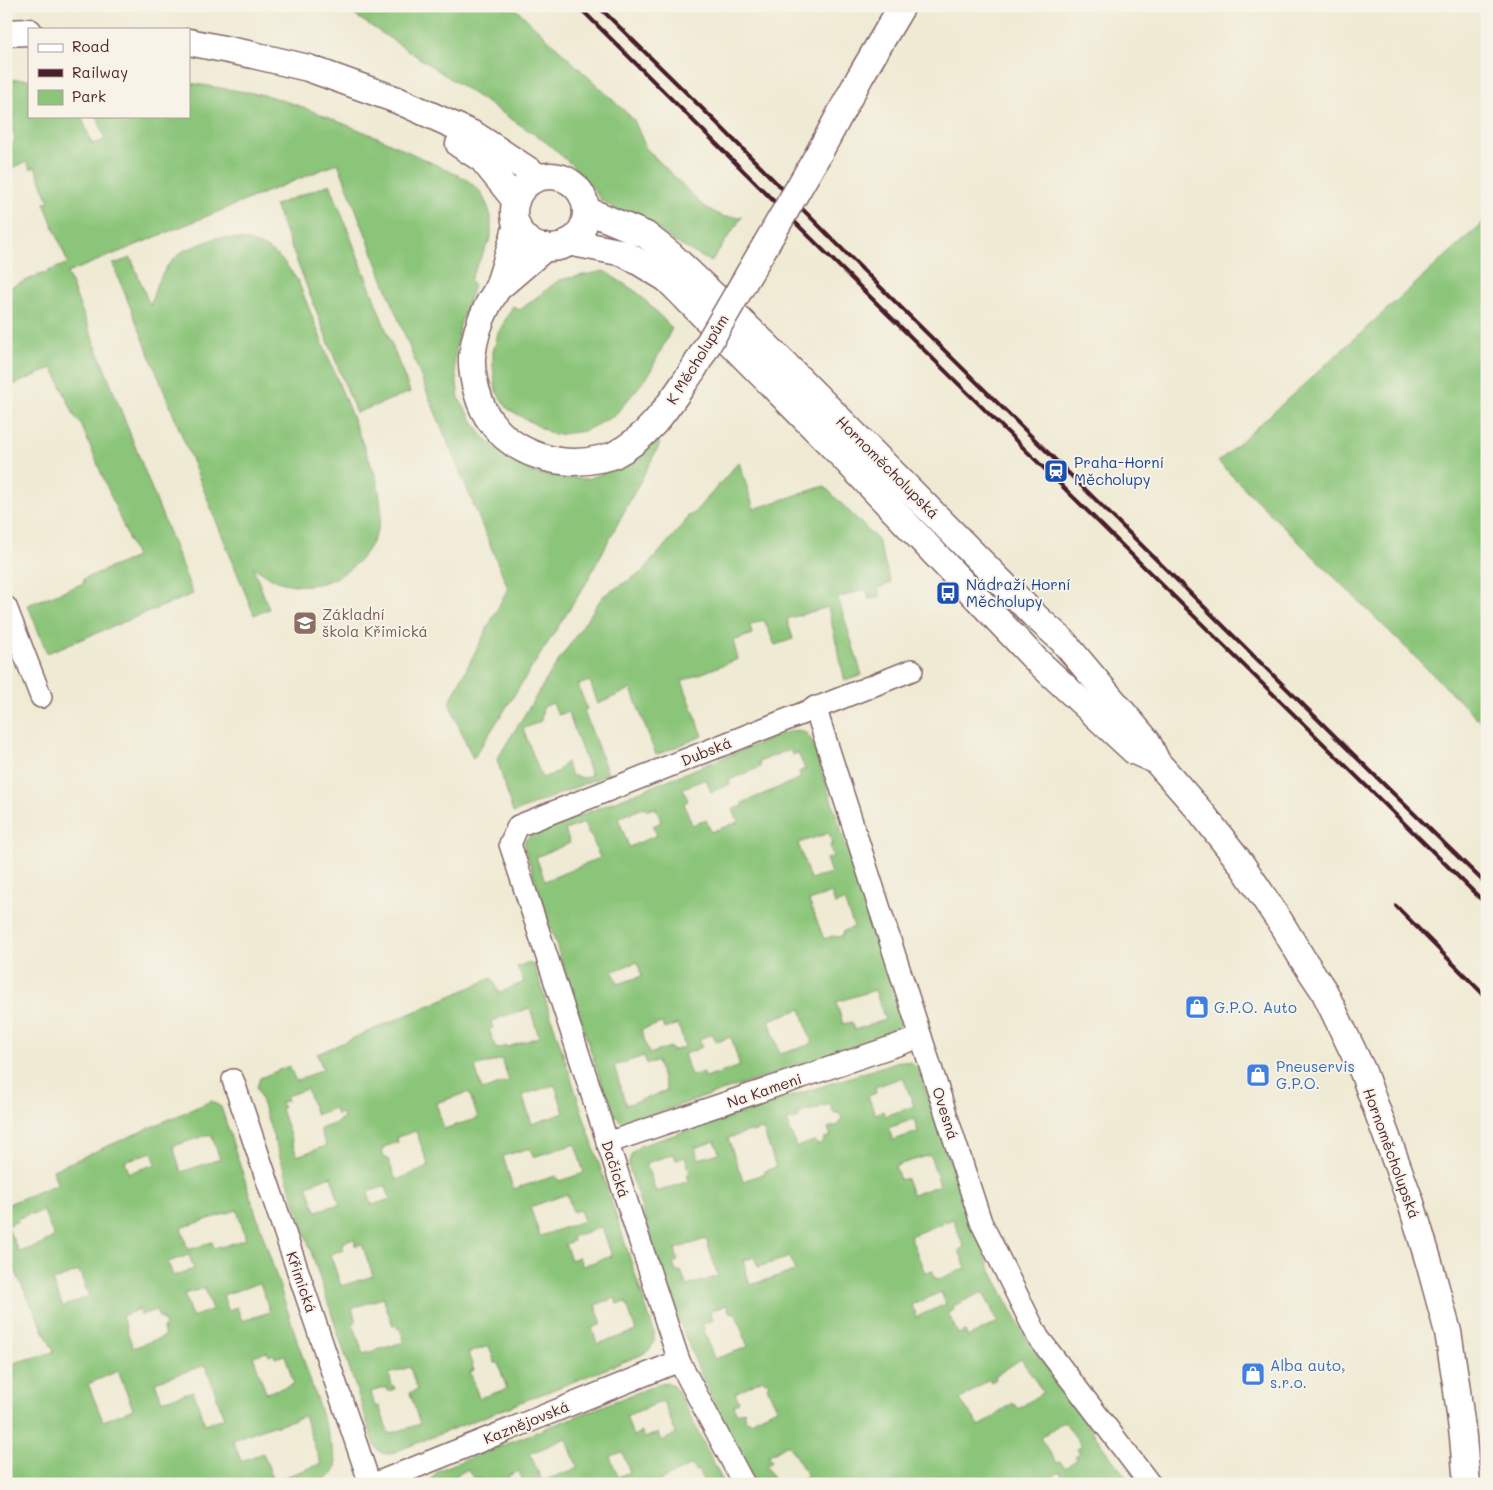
<svg xmlns="http://www.w3.org/2000/svg" width="1493" height="1490" viewBox="0 0 1493 1490" font-family="Mali,sans-serif">
	<style>
		.green { fill: #8bc579; stroke: #6a7252; fill-rule: evenodd }
		.lines { fill: none; stroke-linecap: round; stroke-linejoin: round }
		.minor-casing { stroke: #846666; stroke-width: 24 }
		.tertiary-casing { stroke: #846666; stroke-width: 29 }
		.minor { stroke: #fff; stroke-width: 21 }
		.tertiary { stroke: #fff; stroke-width: 26 }
		.rail { stroke: #4a1f2b; stroke-width: 4 }
		.tertiary-bridge-casing { stroke: #846666; stroke-width: 29; stroke-linecap: butt }
		.tertiary-bridge { stroke: #fff; stroke-width: 26 }
		.labels { text-anchor: middle; dominant-baseline: central; stroke-width: 4; stroke-linejoin: round; paint-order: stroke }
		.street-label { font-size: 15px; fill: #4a1f2b; stroke: #f7f3e8 }
		.transit-label { font-size: 15px; fill: #164399; stroke: #f7f3e8; text-anchor: start }
		.education-label { font-size: 15px; fill: #785e54; stroke: #f7f3e8; text-anchor: start }
		.shop-label { font-size: 15px; fill: #366cbe; stroke: #f7f3e8; text-anchor: start }
	</style>
	<rect width="100%" height="100%" fill="#f7f3e8"/>
	<filter id="ink" filterUnits="userSpaceOnUse"><feTurbulence type="fractalNoise" baseFrequency=".02" numOctaves="2"/><feDisplacementMap in="SourceGraphic" scale="10" xChannelSelector="R" yChannelSelector="G"/><feConvolveMatrix kernelMatrix="1 2 1 2 8 2 1 2 1" color-interpolation-filters="sRGB"/></filter>
	<filter id="wash" filterUnits="userSpaceOnUse"><feTurbulence type="fractalNoise" baseFrequency=".0096" numOctaves="4" result="noise"/><feDisplacementMap in="SourceGraphic" scale="20" xChannelSelector="R" yChannelSelector="G"/><feGaussianBlur stdDeviation="1.12" result="paint"/><feColorMatrix in="noise" values="0 0 0 0 0 0 0 0 0 0 0 0 0 0 0 0 0 1.4 0 .05"/><feComposite in="paint" operator="in"/></filter>
	<g filter="url(#wash)">
		<rect width="100%" height="100%" fill="#efead3"/>
		<g class="green">
			<polygon points="344,6 515,6 516,9 634,120 646,148 702,205 723,217 742,217 711,262 673,241 644,219 625,215 601,200 590,184 572,165 546,142 353,14"/>
			<polygon points="29,79 29,116 81,116 92,144 105,140 97,116 189,116 189,83 265,95 297,105 377,137 466,179 480,191 488,207 491,217 491,237 470,280 474,286 460,325 454,360 459,399 482,435 507,459 538,474 587,479 628,464 654,440 660,444 585,585 473,759 449,703 508,588 426,390 338,163 67,273 193,594 47,653 28,605 84,583 83,579 136,557 81,424 75,417 53,368 6,388 6,289 68,263 44,203 49,201 35,167 30,169 27,162 6,170 6,146 13,143 15,138 6,114 6,80"/>
			<polygon points="330,184 410,392 356,413 275,205"/>
			<polygon points="1487,219 1487,728 1218,462"/>
			<path d="M216 238C243 238 265 242 284 262 289 268 293 275 298 281L376 477C379 492 383 507 380 522 369 565 328 594 284 583 272 580 263 573 253 567L269 609 254 615 113 264 131 258 150 306 157 283 168 265 183 251Z"/>
			<polygon points="604,271 638,293 672,328 648,376 614,416 584,431 554,435 508,409 496,391 493,367 493,352 498,333 513,306 520,310 559,280"/>
			<path d="M739 462 754 509 824 486 877 539 891 583 878 588 880 597 869 599 866 589 838 598 862 675 845 681 828 607 787 619 793 639 775 645 764 620 750 625 752 634 733 641 738 659 682 681 703 736 656 755 631 689 598 704 590 681 578 685 587 709 584 711 608 774 513 813 497 759 551 672 603 596 642 572 685 522 688 516 693 514ZM553 703 558 715 568 712 591 775 584 778 571 775 566 762 556 773 542 778 523 729 541 721 543 707Z"/>
			<path d="M798 730 806 733 812 741 901 1014 900 1027 890 1035 689 1102 632 1122 623 1123 616 1117 610 1110 527 855 524 845 525 840 531 835 790 731ZM790 749 792 755 798 753 805 769 799 772 801 778 742 803 743 806 733 809 738 822 711 832 706 820 692 825 684 803 688 801 683 788 706 779 711 792 730 784 729 780 760 767 759 762ZM646 807 647 810 656 808 661 822 653 826 657 835 629 847 618 818ZM584 823 589 835H591L600 858 545 881 536 857 570 843 565 830ZM829 833 833 844 830 845 833 857 826 859 831 873 810 879 798 843ZM831 893 835 904 844 901 854 927 844 931 842 936 837 937 833 936 824 939 809 901ZM637 962 642 976 618 984 613 971ZM875 990 885 1020 854 1030 852 1022 843 1024 836 1002ZM801 1009 812 1044 780 1054 769 1020ZM662 1023 664 1029 678 1024 685 1047 672 1051 670 1047 649 1054 641 1030ZM713 1034 716 1042 731 1037 740 1066 706 1078 703 1072 691 1076 684 1054 696 1050V1049L702 1047 699 1039ZM644 1056 647 1064 657 1061 667 1091 626 1105 614 1066Z"/>
			<path d="M527 963 534 965 654 1332C655 1345 652 1349 641 1355L389 1454 381 1453 375 1446 257 1087 260 1078 289 1066 296 1081 323 1069 317 1054 492 978 499 993 524 982 517 967ZM530 1008 539 1037 508 1047 507 1046 496 1049 489 1029 493 1028 491 1021 498 1019V1018ZM502 1059 509 1081 482 1090 475 1067ZM555 1085 564 1113 532 1124 522 1095ZM307 1089 316 1115 334 1108 337 1115 342 1113 344 1118 339 1120V1122L320 1129 326 1146 297 1156 281 1109 283 1108 281 1103 287 1100 286 1096ZM469 1092 478 1118 444 1129 436 1103ZM416 1131 429 1167 396 1180 388 1159 384 1157 382 1152 384 1147 398 1142 397 1137ZM575 1144 584 1173 559 1181 556 1176 513 1189 503 1156 530 1148 533 1157ZM331 1176 340 1204 316 1211 307 1185ZM386 1186 390 1199 372 1205 368 1192ZM567 1194 573 1212 580 1210 584 1221 540 1236 530 1207ZM602 1227 612 1256 582 1266 579 1257 571 1260 565 1244 573 1241 572 1237ZM354 1239 356 1246 362 1244 373 1276 341 1286 330 1254 344 1250 342 1243ZM383 1298 393 1326 396 1325 398 1329 400 1328 404 1342 363 1354 353 1323 356 1322 352 1308ZM615 1298 617 1304 626 1302 636 1331 597 1344 592 1328 602 1324 595 1305ZM489 1346 495 1363H498L507 1389 479 1398 470 1372 474 1370 468 1353ZM410 1367 417 1390 410 1393 420 1424 389 1434 379 1406 375 1407 371 1392 386 1387 388 1391 395 1389 394 1386H392L389 1374Z"/>
			<path d="M899 1061 911 1062 919 1070 963 1199 990 1269 1026 1337 1112 1459 1132 1484H1068L1059 1472 1044 1484H796L808 1476 788 1444 768 1456 772 1462 766 1466 776 1484H756C737 1450 719 1416 704 1381 673 1313 652 1240 629 1168 628 1159 632 1151 640 1146ZM903 1077 914 1106 885 1116 883 1111 875 1114 868 1096 876 1093 875 1087ZM830 1104 833 1112 840 1114 842 1119 837 1125 828 1128 831 1136 824 1138 823 1143 818 1145 814 1141 796 1147 787 1121 799 1118 798 1114ZM914 1119 918 1132 893 1140 888 1128ZM763 1129 776 1167 765 1171V1173L743 1181 728 1138 751 1131 752 1132ZM715 1141 719 1153 698 1159 695 1148ZM674 1154 676 1160 685 1157 690 1173 687 1174 689 1181 656 1192 646 1163ZM930 1155 940 1185 912 1195 906 1178 900 1180 895 1166ZM944 1219 946 1222 953 1219 964 1247 959 1250 966 1268 936 1280 932 1270 925 1273 910 1236 943 1223 942 1220ZM706 1239 718 1276 687 1286 681 1271 676 1272 673 1263 678 1261 675 1249ZM754 1257 758 1267 790 1257 795 1271 750 1285 743 1261ZM941 1292 946 1304 916 1317 912 1305ZM983 1292 998 1322 968 1337 965 1331 958 1334 948 1313 954 1310 953 1306ZM727 1305 730 1314 735 1312 748 1347 714 1359 702 1324 713 1320 710 1311ZM1021 1359 1043 1392 1018 1409 1013 1403 980 1426 960 1400 989 1379 991 1382 996 1379 995 1376ZM763 1379 765 1382 767 1381 769 1385 767 1387 777 1408 756 1418 755 1420 751 1422 746 1420 744 1411 737 1414 733 1405 739 1402 735 1393ZM1064 1421 1082 1446 1077 1449 1080 1453 1075 1456 1077 1459 1065 1468 1060 1462 1057 1463 1040 1438Z"/>
			<path d="M211 1101 221 1107 335 1456C340 1477 328 1477 311 1484H6V1365L54 1352 6 1252V1205L57 1184 53 1170ZM211 1134 220 1159 181 1172 173 1146ZM152 1152 156 1164 129 1173 125 1161ZM43 1210 54 1237 44 1242V1244L19 1252 7 1226 18 1221 17 1219 31 1213 33 1215ZM237 1210 246 1239 221 1247 220 1246 214 1248 212 1242 188 1250 181 1228ZM189 1255 194 1269 173 1276 168 1262ZM79 1271 89 1296 63 1307 52 1281ZM260 1283 270 1312 242 1321 237 1307 228 1310 223 1295ZM205 1288 212 1310 192 1317 184 1294ZM139 1309 141 1315 156 1310 159 1317 163 1319 165 1325 163 1329 165 1336 133 1348 122 1316ZM267 1352 269 1356 274 1354 275 1358 285 1355 294 1384 266 1393 253 1356ZM206 1365 224 1418 205 1424 193 1391 162 1401 155 1382ZM118 1371 133 1409 103 1421 88 1384ZM304 1416 321 1464 274 1481 263 1453 241 1461 233 1440 275 1424 276 1426Z"/>
			<path d="M667 1383 673 1386 678 1391 724 1484H705L698 1470 695 1471 691 1465 654 1484H524L519 1471 508 1476 511 1484H483L481 1478 474 1480 468 1469 452 1478 454 1484H432V1477L439 1470 659 1384ZM663 1401 676 1434 661 1441 658 1433 644 1438 642 1432 633 1436 626 1416ZM566 1438 578 1468 542 1481 530 1454ZM622 1452 630 1472 618 1477 610 1456Z"/>
		</g>
	</g>
	<g filter="url(#ink)">
		<g class="lines">
			<g class="minor-casing">
				<g id="minor">
					<polyline points="6,607 41,697"/>
					<polyline points="815,707 921,1037 981,1222 1038,1337 1150,1484"/>
					<polyline points="233,1080 370,1484"/>
					<polyline points="607,1143 921,1037"/>
					<polyline points="374,1484 679,1361"/>
					<polyline points="744,1484 679,1361 510,844 518,826 912,670"/>
				</g>
			</g>
			<g class="tertiary-casing">
				<g id="tertiary">
					<polyline points="6,33 29,32"/>
					<polyline points="189,42 253,55 308,68 397,100 475,135 539,177"/>
					<polyline points="459,144 482,159 516,201"/>
					<polyline points="819,153 860,77 902,6"/>
					<circle cx="550" cy="212" r="36"/>
					<polyline points="586,210 646,235 670,254 764,343 1036,617 1062,640 1147,741 1157,762 1201,812 1240,862 1279,920 1302,958 1324,991 1363,1072 1411,1203 1430,1266 1448,1332 1456,1383 1463,1437 1467,1484"/>
					<path d="M517 225C511 245 505 266 498 287 495 294 490 300 487 307 479 322 474 340 472 357 471 376 479 407 491 422 515 455 561 468 599 459 604 458 610 457 614 455 651 436 670 403 693 370"/>
					<polyline points="568,242 624,253 667,279 841,455 1034,658 1134,751 1150,758"/>
					<polyline points="497,289 546,247"/>
				</g>
			</g>
			<use href="#minor" class="minor"/>
			<use href="#tertiary" class="tertiary"/>
			<g class="rail">
				<polyline points="578,6 849,276 1487,905"/>
				<polyline points="598,6 713,119 857,264 1355,756 1487,885"/>
				<polyline points="1396,906 1487,998"/>
			</g>
			<g class="tertiary-bridge-casing">
				<polyline id="tertiary-bridge" points="693,370 819,153"/>
			</g>
			<use href="#tertiary-bridge" class="tertiary-bridge"/>
		</g>
	</g>
	<defs>
		<g id="station-square" transform="scale(1.25)"><rect x="-9" y="-9" width="18" height="18" rx="4" fill="#1a4fb4" stroke="#f7f3e8"/><path d="M-3-6H3Q5-6 5-4V2Q5 4 3 4L4.5 6H3L1.5 4h-3L-3 6H-4.5L-3 4Q-5 4-5 2V-4Q-5-6-3-6ZM-3.5-4v3h7v-3ZM-3.5 1v1.5H-2V1ZM2 1v1.5H3.5V1Z" fill="#fff"/></g>
		<g id="bus-square" transform="scale(1.25)"><rect x="-9" y="-9" width="18" height="18" rx="4" fill="#1a4fb4" stroke="#f7f3e8"/><path d="M-5-6H5V4H4V6H2V4H-2V6H-4V4H-5ZM-3.5-4V0h7V-4ZM-3.5 1.2v1.5H-2V1.2ZM2 1.2v1.5H3.5V1.2Z" fill="#fff"/></g>
		<g id="school-square" transform="scale(1.25)"><rect x="-9" y="-9" width="18" height="18" rx="4" fill="#8d6e63" stroke="#f7f3e8"/><path d="M0-5L7-2L0 1L-7-2ZM-4 1L0 2.5L4 1V4Q0 6-4 4Z" fill="#fff"/></g>
		<g id="shop-square" transform="scale(1.25)"><rect x="-9" y="-9" width="18" height="18" rx="4" fill="#3f7fe0" stroke="#f7f3e8"/><path d="M-5-2.5h2.3a2.7 3.5 0 0 1 5.4 0H5L5.5 6h-11ZM-1.5-2.5h3a1.5 2.3 0 0 0-3 0Z" fill="#fff"/></g>
	</defs>
	<g fill-rule="evenodd">
		<use href="#station-square" x="1056" y="471"/>
		<use href="#bus-square" x="948" y="593"/>
		<use href="#school-square" x="305" y="623"/>
		<use href="#shop-square" x="1197" y="1007"/>
		<use href="#shop-square" x="1258" y="1075"/>
		<use href="#shop-square" x="1253" y="1374"/>
	</g>
	<g class="labels">
		<g class="street-label">
			<text transform="translate(697 359) rotate(-58)">K Měcholupům</text>
			<text transform="translate(888 467) rotate(45)">Hornoměcholupská</text>
			<text transform="translate(706 751) rotate(-22)">Dubská</text>
			<text transform="translate(764 1090) rotate(-19)">Na Kameni</text>
			<text transform="translate(946 1113) rotate(72)">Ovesná</text>
			<text transform="translate(1392 1153) rotate(70)">Hornoměcholupská</text>
			<text transform="translate(616 1169) rotate(72)">Dačická</text>
			<text transform="translate(302 1282) rotate(71)">Křimická</text>
			<text transform="translate(526 1422) rotate(-22)">Kaznějovská</text>
		</g>
		<g class="transit-label">
			<text x="1074" y="462">Praha-Horní<tspan x="1074" dy="17">Měcholupy</tspan></text>
			<text x="966" y="584">Nádraží Horní<tspan x="966" dy="17">Měcholupy</tspan></text>
		</g>
		<g class="education-label">
			<text x="322" y="614">Základní<tspan x="322" dy="17">škola Křimická</tspan></text>
		</g>
		<g class="shop-label">
			<text x="1214" y="1007">G.P.O. Auto</text>
			<text x="1276" y="1066">Pneuservis<tspan x="1276" dy="17">G.P.O.</tspan></text>
			<text x="1270" y="1365">Alba auto,<tspan x="1270" dy="17">s.r.o.</tspan></text>
		</g>
	</g>
	<rect width="1493" height="1490" fill="none" stroke="#f7f3e8" stroke-width="25"/>
	<rect x="28" y="28" width="162" height="90" fill="#f7f3e8" stroke="#b29e9c"/>
	<rect x="38" y="44" width="25" height="8" fill="#ffffff" stroke="#b29e9c"/>
	<text x="72" y="52" font-size="15" fill="#4a1f2b">Road</text>
	<rect x="38" y="69" width="25" height="8" fill="#4a1f2b" stroke="#b29e9c"/>
	<text x="72" y="78" font-size="15" fill="#4a1f2b">Railway</text>
	<rect x="38" y="90" width="25" height="15" fill="#8bc579" stroke="#b29e9c"/>
	<text x="72" y="102" font-size="15" fill="#4a1f2b">Park</text>
</svg>
